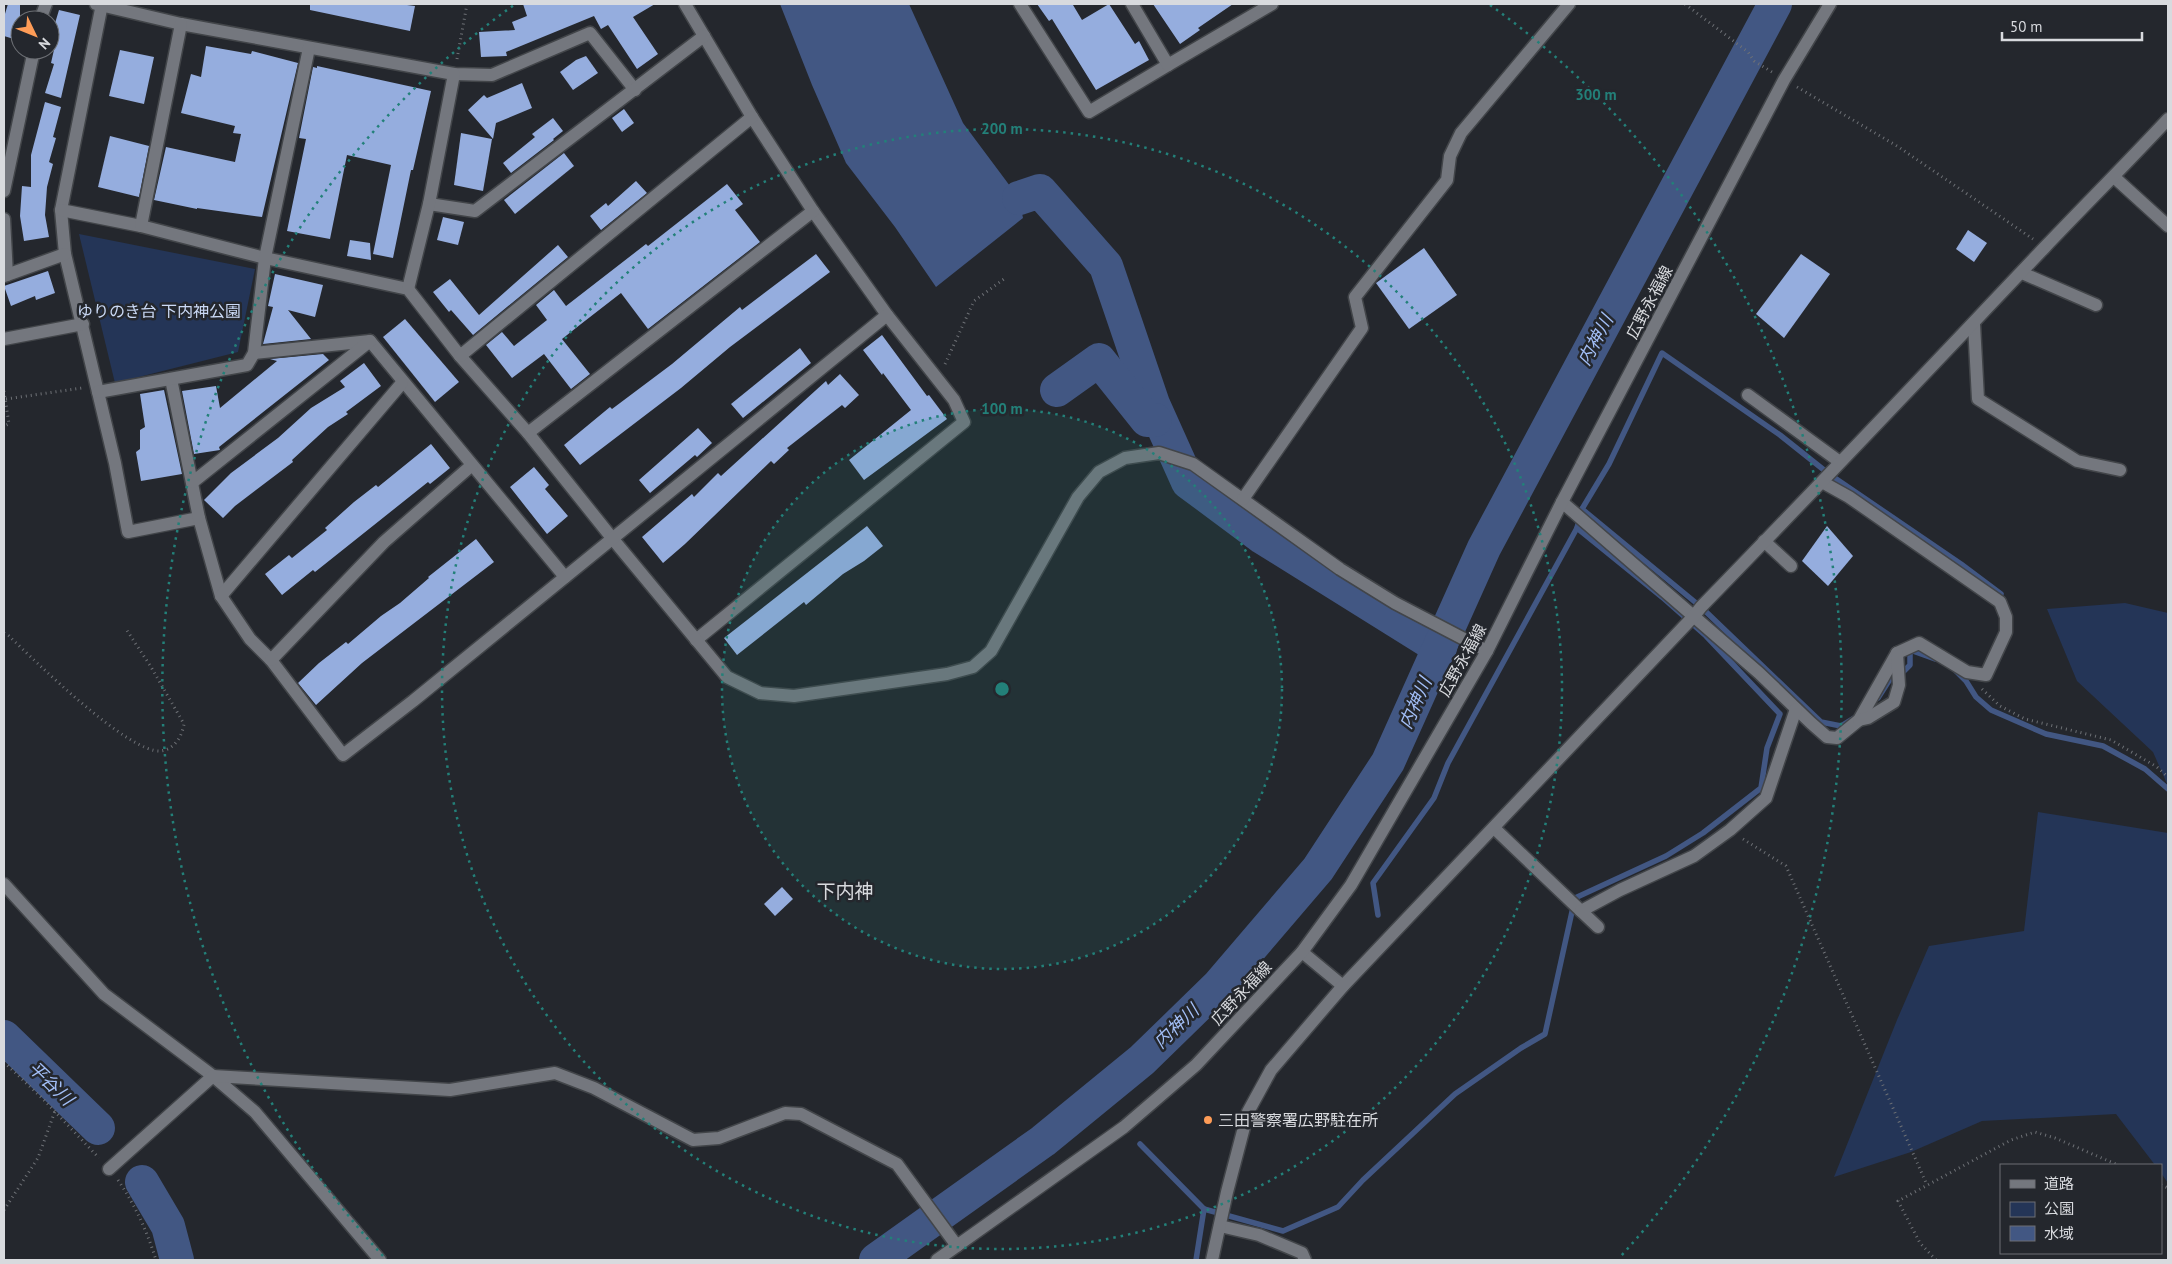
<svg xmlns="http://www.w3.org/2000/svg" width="2172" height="1264" viewBox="0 0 2172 1264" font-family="'PT Sans','Noto Sans JP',sans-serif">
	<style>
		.green { fill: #243557 }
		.water { fill: #425783 }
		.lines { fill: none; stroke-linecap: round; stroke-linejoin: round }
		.stream { stroke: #425783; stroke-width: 5.5 }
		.river { stroke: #425783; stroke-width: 34 }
		.building { fill: #95adde }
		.street-casing { stroke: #424549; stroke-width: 15 }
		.secondary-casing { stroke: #424549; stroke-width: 15 }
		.path { stroke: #6e7176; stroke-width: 3; stroke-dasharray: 1 4; stroke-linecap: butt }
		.street { stroke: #74777e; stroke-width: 12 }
		.secondary { stroke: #74777e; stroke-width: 12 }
		.ring { fill: none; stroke: #238079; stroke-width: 2.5; stroke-dasharray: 2.5 5 }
		.poi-dot { fill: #fe9c57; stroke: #24272d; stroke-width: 2 }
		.labels { text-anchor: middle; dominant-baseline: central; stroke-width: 5; stroke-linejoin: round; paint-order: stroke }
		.street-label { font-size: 16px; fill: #d8dade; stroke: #24272d }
		.park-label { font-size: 16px; fill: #cad9f5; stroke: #24272d }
		.poi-label { font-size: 16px; fill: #d8dade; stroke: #24272d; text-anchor: start }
		.water-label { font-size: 18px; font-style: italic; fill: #a2bef6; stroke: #24272d }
		.quarter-label { font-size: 19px; fill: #d8dade; stroke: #24272d }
		.centre { fill: #238079; stroke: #24272d; stroke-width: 2.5 }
		.ring-label { font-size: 15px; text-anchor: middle; font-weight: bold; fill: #238079; stroke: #24272d; stroke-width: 5; stroke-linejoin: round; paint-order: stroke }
	</style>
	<rect width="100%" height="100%" fill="#24272d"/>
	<g class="green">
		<polygon points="79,234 255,269 238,352 115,383"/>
		<polygon points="2125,603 2168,613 2168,786 2153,752 2077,681 2047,609"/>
		<polygon points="2038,812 2168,833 2168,1183 2161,1173 2161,1165 2155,1165 2116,1114 1982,1121 1911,1152 1834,1177 1897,1020 1929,946 2024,931"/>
	</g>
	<polygon class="water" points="780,4 909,4 963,123 1019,198 1023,218 936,287 895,227 846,163 812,85"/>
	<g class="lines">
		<g class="stream">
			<polyline points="1582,509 1701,607 1821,722 1841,726 1854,718"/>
			<polyline points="1956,671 1966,681 1976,697 1991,710 2046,734 2103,746 2145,769 2168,789"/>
			<polyline points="1878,698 1894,673 1904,671 1910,665 1910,650 1935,659"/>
			<polyline points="1378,915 1373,883 1434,798 1448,763 1577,528 1582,509 1609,464 1662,353 1780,435 1829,474 1961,564 2001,594"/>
			<polyline points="1140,1144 1204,1209 1283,1231 1338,1207 1363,1180 1455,1094 1521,1048 1545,1034 1575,898 1666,856 1703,833 1761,788 1767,748 1780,714 1706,636 1662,597 1577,528"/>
			<polyline points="1196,1260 1204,1209"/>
		</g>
		<g class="river">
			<polyline points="1019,198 1040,191 1106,266 1153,404 1188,482 1262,537 1440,648"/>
			<polyline points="1057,390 1099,360 1147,420 1155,420"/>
			<polyline points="4,1037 98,1128"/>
			<polyline points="142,1182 168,1226 177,1260"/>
			<polyline points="876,1260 1043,1141 1142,1060 1218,986 1318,869 1388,762 1484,548 1775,4"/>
		</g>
	</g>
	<g class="building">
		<polygon points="8,4 20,4 20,32 17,40 4,36 4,17"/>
		<polygon points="310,4 399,4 415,6 410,31 310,10"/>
		<polygon points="523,4 655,4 633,17 658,54 637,69 608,25 601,29 594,16 506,52 507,56 481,57 479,32 515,30 512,22 527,16"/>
		<polygon points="1037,4 1075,4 1073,5 1082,20 1109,4 1135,44 1139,41 1149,60 1096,90 1052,19 1049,21"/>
		<polygon points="1153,4 1233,4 1198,28 1200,30 1180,44"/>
		<polygon points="59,10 80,15 61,98 45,93 54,64 51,63 58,32 53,30"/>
		<polygon points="206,46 251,54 252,51 298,63 262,217 197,208 197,209 154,200 166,147 235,162 241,134 233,133 235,126 181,113 191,74 201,77"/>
		<polygon points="120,50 154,57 144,104 109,96"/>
		<polygon points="586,56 598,73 573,90 560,72 576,60"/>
		<polygon points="317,66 431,91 413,170 411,170 393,258 373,254 391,165 347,155 330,239 287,231 306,139 299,138 313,67 317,68"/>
		<polygon points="522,83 532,108 496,123 493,139 468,110 484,95 487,98"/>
		<polygon points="45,102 61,107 53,137 56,138 49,162 53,164 47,187 45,215 49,237 24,241 20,216 22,186 31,187 31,155"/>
		<polygon points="624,109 634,123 622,132 612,118"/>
		<polygon points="553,118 563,131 553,139 554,140 511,173 503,163 535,137 532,134"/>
		<polygon points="461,133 492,139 483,191 454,185"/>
		<polygon points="110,136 149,146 139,197 98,187"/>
		<polygon points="564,153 574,166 515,214 504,200"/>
		<polygon points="636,181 647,193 601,230 590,216 606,203 608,206"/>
		<polygon points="727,184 743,204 735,210 760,242 648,329 621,293 581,324 562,339 590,374 571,389 544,354 512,378 486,345 502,332 514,346 547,320 536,305 554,290 566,306 646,244 648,246"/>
		<polygon points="443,217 464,222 458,245 437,240"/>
		<polygon points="1968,230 1987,243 1974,262 1956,249"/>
		<polygon points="350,240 370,243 371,260 347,256"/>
		<polygon points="558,245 568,257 473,335 451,310 449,312 433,292 450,279 479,315"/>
		<polygon points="1424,248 1457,295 1409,329 1376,283"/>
		<polygon points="816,254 830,272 730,347 681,388 580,465 564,445 610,407 612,409 672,364 740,307 742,310"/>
		<polygon points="1801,254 1830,274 1784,338 1756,314"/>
		<polygon points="48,271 55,293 36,300 35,296 11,306 4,286"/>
		<polygon points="275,274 323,285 315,317 288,310 311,339 263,344 273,307 268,306"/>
		<polygon points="405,319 459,382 435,402 383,337"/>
		<polygon points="882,335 927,396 929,395 947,419 864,480 849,460 911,410 883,373 882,375 863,350"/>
		<polygon points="800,348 811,363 743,418 731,404"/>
		<polygon points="323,354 329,360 219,447 220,450 194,454 182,391 216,386 220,408 277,361 270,359"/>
		<polygon points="364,363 381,386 346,412 348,414 328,427 292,460 293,462 235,506 223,518 204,500 231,473 278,438 311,408 345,387 340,381"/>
		<polygon points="840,374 859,395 845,408 842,405 787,448 789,450 774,464 771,461 685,544 663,563 642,537 692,494 694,497 718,473 721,476 826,381 828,385"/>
		<polygon points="164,390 182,474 141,481 136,452 140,449 140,430 145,427 140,394"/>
		<polygon points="698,428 712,443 697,457 695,455 650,493 639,480"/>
		<polygon points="431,444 450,468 430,484 428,482 315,572 313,570 282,595 265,574 289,555 292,558 327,530 325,528 354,502 376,485 378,487"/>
		<polygon points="534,467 549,485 545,489 568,516 547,534 510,487"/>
		<polygon points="867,526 883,546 864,561 843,574 806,605 804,602 737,655 724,638"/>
		<polygon points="1827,526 1853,556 1828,586 1802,561"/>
		<polygon points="476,539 494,562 362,663 316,705 298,683 319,663 346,642 348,644 381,616 400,603 429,578 428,577"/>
		<polygon points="782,887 793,899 775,916 764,904"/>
	</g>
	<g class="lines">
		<g class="street-casing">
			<g id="street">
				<polyline points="96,4 181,24 454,74 492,75 590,33 635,90"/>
				<polyline points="102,4 61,210 65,254 115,463 128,532 199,518"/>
				<polyline points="685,4 752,117 813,211 887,315 954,400 964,422 696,640"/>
				<polyline points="1020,4 1089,112 1168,65"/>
				<polyline points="1132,4 1168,65 1272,4"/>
				<polyline points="40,20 46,4"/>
				<polyline points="2114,177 2168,226"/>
				<polyline points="4,191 34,50"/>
				<polyline points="429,204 475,211 704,36"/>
				<polyline points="61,210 141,226 265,258 408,289 460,356 528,433 612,538 727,677 760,693 794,696 947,674 973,667 991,651 1078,497 1099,472 1125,458 1159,453 1193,464 1340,569 1395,603 1487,651"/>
				<polyline points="4,219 7,275"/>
				<polyline points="141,226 181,24"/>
				<polyline points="2022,273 2096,305"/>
				<polyline points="4,276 65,254"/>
				<polyline points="408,289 429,204 454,74"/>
				<polyline points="1974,324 1978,399 2077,461 2120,470"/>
				<polyline points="4,339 83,324"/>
				<polyline points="254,353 370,341 565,577"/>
				<polyline points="460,356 752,117"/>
				<polyline points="171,379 199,518 221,596 250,639 271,660 343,755 413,701 887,315"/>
				<polyline points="98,392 247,365 254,353 265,258 309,48"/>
				<polyline points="1748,395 1840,462"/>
				<polyline points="528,433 813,211"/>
				<polyline points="193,482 370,341"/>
				<polyline points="1243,499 1362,328 1355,297 1447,180 1450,156 1461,133 1569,4"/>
				<polyline points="1562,502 1759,673 1811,723 1827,737 1837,738 1859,720 1897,653 1919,643 1967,672 1986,675 2006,632 2006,617 2000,602 1849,497 1822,482"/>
				<polyline points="1764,541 1791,566"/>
				<polyline points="221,596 402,383"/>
				<polyline points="271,660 384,542 472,465"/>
				<polyline points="1859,720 1868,718 1894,702 1899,685 1897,653"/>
				<polyline points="1494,828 1581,911 1620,890 1694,856 1730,830 1766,798 1796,709"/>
				<polyline points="4,884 104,994 213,1076 255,1112 380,1260"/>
				<polyline points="1581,911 1598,927"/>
				<polyline points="109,1169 213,1076 450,1090 555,1073 594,1088 693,1140 719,1138 785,1113 801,1114 897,1164 957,1246"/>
				<polyline points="1220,1226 1259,1235 1302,1253 1305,1260"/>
			</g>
		</g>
		<g class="secondary-casing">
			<g id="secondary">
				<polyline points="1302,952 1343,986"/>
				<polyline points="937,1260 1124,1127 1196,1065 1302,952 1351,885 1487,651 1562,502 1784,80 1830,4"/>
				<path d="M1212 1260 1227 1192 1248 1112 1271 1070 1343 986 1694 616 1701 607C1817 488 1931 367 2045 247 2086 204 2128 162 2168 119"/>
			</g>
		</g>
		<g class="path">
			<polyline points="1685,4 1748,52 1754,61 1772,72"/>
			<polyline points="457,59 467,4"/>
			<polyline points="1797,87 1897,146 2033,239"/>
			<polyline points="945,364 974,301 1004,279"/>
			<polyline points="4,391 9,424 4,426"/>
			<polyline points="6,399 82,388"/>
			<path d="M4 633 9 636C34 660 129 754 161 751 175 749 182 736 184 724L151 667 126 629"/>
			<polyline points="1982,689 2000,706 2025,719 2111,740 2157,767 2168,777"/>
			<polyline points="1743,839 1786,866 1927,1185"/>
			<polyline points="4,1062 43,1099 99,1158"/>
			<path d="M118 1180C135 1205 147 1231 156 1260"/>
			<polyline points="2161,1185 2168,1188"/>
			<polyline points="4,1210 38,1158 55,1111"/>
			<polyline points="1936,1260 1920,1243 1898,1201 2011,1140 2035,1132 2055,1138 2118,1165"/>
		</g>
		<use href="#street" class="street"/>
		<use href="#secondary" class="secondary"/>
	</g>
	<circle cx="1002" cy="689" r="280" fill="#238079" fill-opacity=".12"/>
	<g class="ring">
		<circle cx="1002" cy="689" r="280"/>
		<circle cx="1002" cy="689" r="560"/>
		<path d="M383 1256A840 840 0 0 1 514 5M1490 5A840 840 0 0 1 1621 1256"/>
	</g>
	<circle class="poi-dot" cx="1208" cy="1120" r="5"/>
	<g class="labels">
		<g class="street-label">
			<text transform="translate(1649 302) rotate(-62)">広野永福線</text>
			<text transform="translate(1462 660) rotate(-61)">広野永福線</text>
			<text transform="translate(1241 993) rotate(-47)">広野永福線</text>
		</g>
		<g class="park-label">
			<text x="159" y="311">ゆりのき台 下内神公園</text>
		</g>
		<g class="poi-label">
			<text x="1218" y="1120">三田警察署広野駐在所</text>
		</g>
		<g class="water-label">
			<text transform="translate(1595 340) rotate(-62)">内神川</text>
			<text transform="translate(1415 703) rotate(-66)">内神川</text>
			<text transform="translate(1176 1026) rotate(-44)">内神川</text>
			<text transform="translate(51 1083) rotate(44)">平谷川</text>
		</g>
		<g class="quarter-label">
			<text x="845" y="891">下内神</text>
		</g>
	</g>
	<circle cx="1002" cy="689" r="8" class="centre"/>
	<g class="ring-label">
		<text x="1596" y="100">300 m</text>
		<text x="1002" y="134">200 m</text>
		<text x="1002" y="414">100 m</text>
	</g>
	<rect width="2172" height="1264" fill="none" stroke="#d8dade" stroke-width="10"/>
	<rect x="2000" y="1164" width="162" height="90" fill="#24272d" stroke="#6c6f74"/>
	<rect x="2010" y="1180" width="25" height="8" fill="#74777e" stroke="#6c6f74"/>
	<text x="2044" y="1189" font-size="15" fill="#d8dade">道路</text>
	<rect x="2010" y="1202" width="25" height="15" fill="#243557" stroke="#6c6f74"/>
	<text x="2044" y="1214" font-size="15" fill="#d8dade">公園</text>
	<rect x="2010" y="1226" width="25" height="15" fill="#425783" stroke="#6c6f74"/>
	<text x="2044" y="1239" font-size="15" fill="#d8dade">水域</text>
	<g transform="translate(35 35) rotate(133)"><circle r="24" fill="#24272d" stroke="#6c6f74"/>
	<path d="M0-4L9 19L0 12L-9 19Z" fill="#fe9c57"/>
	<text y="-8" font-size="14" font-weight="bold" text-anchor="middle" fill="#d8dade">N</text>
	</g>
	<path d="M2002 32v8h140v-8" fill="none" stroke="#d8dade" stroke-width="2.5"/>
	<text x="2010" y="32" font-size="15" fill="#d8dade" stroke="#24272d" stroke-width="4" paint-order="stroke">50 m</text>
</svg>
